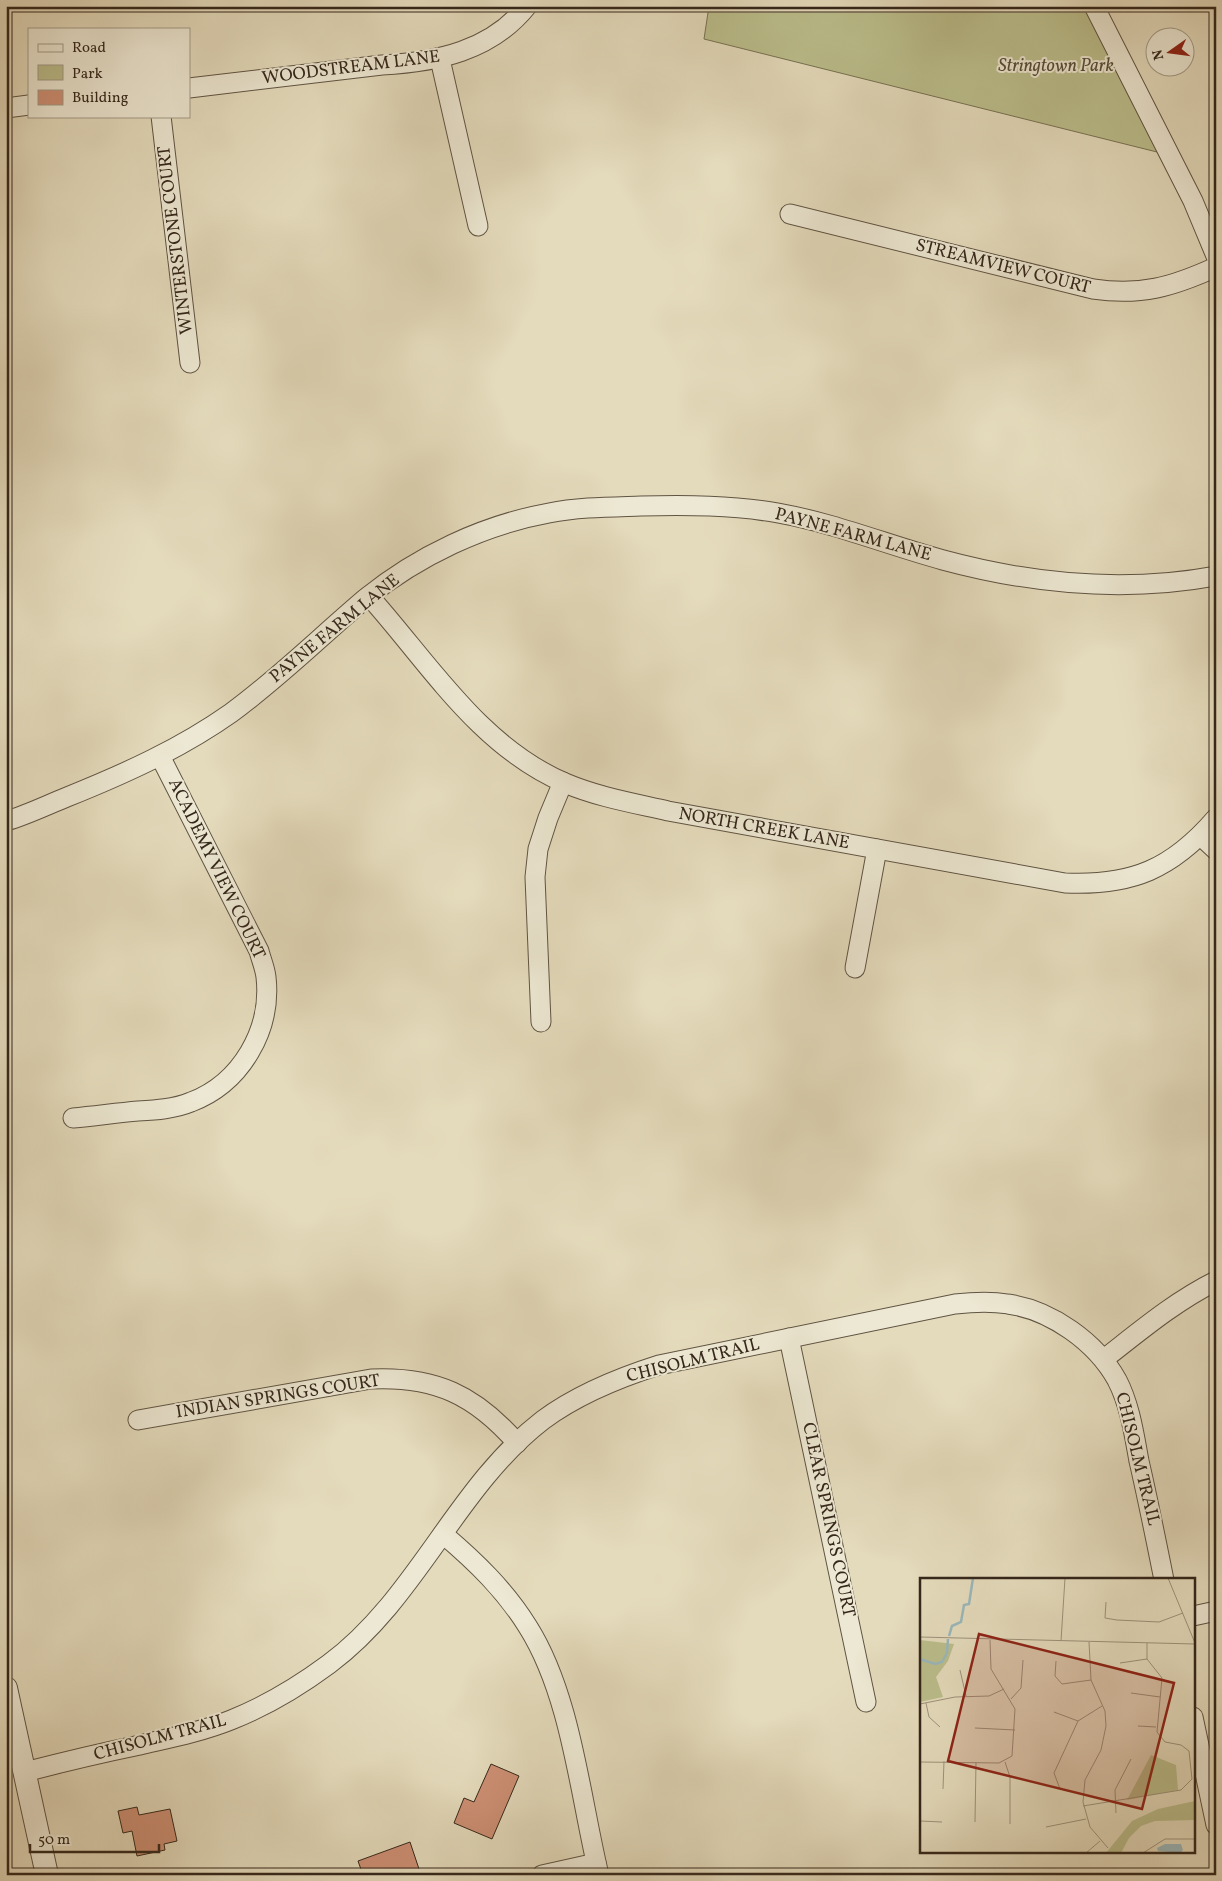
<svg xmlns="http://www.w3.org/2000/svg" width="1222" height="1881" viewBox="0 0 1222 1881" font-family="Vollkorn,serif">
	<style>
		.green { fill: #bbbe8c; stroke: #787254 }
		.building { fill: #ce9075; stroke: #34271b }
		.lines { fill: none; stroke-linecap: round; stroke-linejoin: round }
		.minor-casing { stroke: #605443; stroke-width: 21 }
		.tertiary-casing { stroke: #605443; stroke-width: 24 }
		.minor { stroke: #ede8d3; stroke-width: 19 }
		.tertiary { stroke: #ede8d3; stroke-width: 22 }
		.labels { text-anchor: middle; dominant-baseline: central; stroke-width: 4; stroke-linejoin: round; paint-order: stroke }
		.park-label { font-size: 18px; font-style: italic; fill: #564d37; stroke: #ede8d3 }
		.street-label { font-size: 18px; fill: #34271b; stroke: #ede8d3 }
		.inset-river { fill: none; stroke: #9ab8bb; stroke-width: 2.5 }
		.inset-road { fill: none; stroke: #9e937c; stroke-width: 1 }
		.view { fill: #8f2418; fill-opacity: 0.15; stroke: #8f2418; stroke-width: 2.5 }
		.inset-edge { fill: none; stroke: #34271b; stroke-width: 2.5 }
	</style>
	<rect width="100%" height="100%" fill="#e4dbbc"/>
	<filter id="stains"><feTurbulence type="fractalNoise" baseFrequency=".004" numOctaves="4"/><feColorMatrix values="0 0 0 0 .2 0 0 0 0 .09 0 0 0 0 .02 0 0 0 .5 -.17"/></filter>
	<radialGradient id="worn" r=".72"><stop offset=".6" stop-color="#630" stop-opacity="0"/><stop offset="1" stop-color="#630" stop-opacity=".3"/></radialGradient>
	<polygon class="green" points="709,6 1094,6 1169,155 704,39"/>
	<g class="building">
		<polygon points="491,1764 519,1776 492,1839 454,1823 464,1798 474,1802"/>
		<polygon points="137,1807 139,1815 170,1809 177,1841 164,1844 165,1850 137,1856 132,1831 123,1833 118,1811"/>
		<polygon points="410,1842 421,1875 363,1875 358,1861"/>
	</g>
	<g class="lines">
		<g class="minor-casing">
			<g id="minor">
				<polyline points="1094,6 1193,201 1216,256"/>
				<polyline points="440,59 478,226"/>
				<path d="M189 88 382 65C437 62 491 51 527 6"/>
				<polyline points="6,108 29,105"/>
				<polyline points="161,116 190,363"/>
				<path d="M790 214 1093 289C1141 296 1172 287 1216 267"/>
				<path d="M369 596C429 663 479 746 565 783 598 797 633 803 668 811L1065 883C1132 886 1172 869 1216 818"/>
				<path d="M6 821C27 815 47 805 67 797 124 774 180 749 231 713 279 678 321 636 366 598 418 556 483 525 549 513 579 507 610 507 641 506 686 505 733 505 778 513 834 523 888 545 943 560 1032 584 1124 593 1216 576"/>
				<polyline points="1201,836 1216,850"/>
				<polyline points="855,968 877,849"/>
				<polyline points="541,1022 535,877 538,849 548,818 563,782"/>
				<path d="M73 1118C95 1116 116 1113 138 1111 156 1110 174 1109 191 1102 241 1083 272 1030 266 977 265 968 261 959 259 951L160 756"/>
				<polyline points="789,1338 866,1702"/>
				<path d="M1104 1359C1140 1331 1174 1302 1216 1281"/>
				<path d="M138 1420 371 1379C435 1376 475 1395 517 1443"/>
				<path d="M443 1534C476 1562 505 1590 528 1627 571 1695 580 1796 599 1875"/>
				<polyline points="1193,1616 1216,1611"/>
				<polyline points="1193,1717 1216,1825"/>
				<path d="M25 1772C63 1762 101 1753 140 1745 170 1738 201 1732 231 1720 266 1706 298 1687 329 1664 417 1599 456 1487 543 1420 578 1394 618 1378 659 1365L955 1304C973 1302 990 1301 1008 1304 1051 1310 1096 1342 1117 1380 1130 1405 1134 1434 1139 1461 1148 1500 1156 1540 1164 1580"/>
				<polyline points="542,1875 596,1863"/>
			</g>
		</g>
		<g class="tertiary-casing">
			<polyline id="tertiary" points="6,1688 47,1875"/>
		</g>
		<use href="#minor" class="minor"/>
		<use href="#tertiary" class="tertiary"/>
	</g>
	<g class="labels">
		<g class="park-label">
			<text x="1056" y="66">Stringtown Park</text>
		</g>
		<g class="street-label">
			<text transform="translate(351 68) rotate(-7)">WOODSTREAM LANE</text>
			<text transform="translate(176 240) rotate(-97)">WINTERSTONE COURT</text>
			<text transform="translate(1003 267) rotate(14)">STREAMVIEW COURT</text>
			<text transform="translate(853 535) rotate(15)">PAYNE FARM LANE</text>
			<text transform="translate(335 629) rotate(-39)">PAYNE FARM LANE</text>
			<text transform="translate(764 829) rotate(10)">NORTH CREEK LANE</text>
			<text transform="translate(216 869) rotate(64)">ACADEMY VIEW COURT</text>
			<text transform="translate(693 1361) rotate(-14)">CHISOLM TRAIL</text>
			<text transform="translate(278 1397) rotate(-9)">INDIAN SPRINGS COURT</text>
			<text transform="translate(1137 1459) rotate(76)">CHISOLM TRAIL</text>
			<text transform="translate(828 1520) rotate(78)">CLEAR SPRINGS COURT</text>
			<text transform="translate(160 1738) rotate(-15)">CHISOLM TRAIL</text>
		</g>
	</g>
	<g transform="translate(920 1578)">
		<rect width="275" height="275" fill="#e4dbbc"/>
		<path d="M0 62 34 66 28 83 16 99 23 119 0 124ZM231 177 256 187 258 212 207 222ZM275 223V242L235 243 221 248 209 260 201 275H186L212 243 238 231Z" fill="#bbbe8c"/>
		<path d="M245 266H261L263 272 260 275 238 273 237 270Z" fill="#9ab8bb"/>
		<path class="inset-river" d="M29 58 32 48 41 44 44 27 49 26 53 0M0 81 15 86 22 84 27 75 28 61"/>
		<path class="inset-road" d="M248 0 275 65M186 24 185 40 197 42 239 44 263 35M0 59 275 66M141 63 145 0M169 64 171 102 185 133 186 148 181 172 165 202 163 224 170 249 188 270M136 83 135 98 142 106 171 102M200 85 227 81M40 92 46 118M211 115 240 119M91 121 101 110 103 82M6 125 9 139 20 149M0 126 35 119 69 118 84 111M134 134 158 143M218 148 236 149M55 150 95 152M0 184 79 185 92 178 95 131 71 91 70 62M85 184 90 199V246M23 211 24 183M163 216 140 211 134 195 158 143 182 128M163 228 261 212 272 201 269 173 261 167 245 164 237 154 242 100 227 81V65M196 235 195 212 211 181M0 243 22 244M55 244 56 184M126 249 166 241M166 275 180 263M223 275 245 261H275"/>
		<path class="view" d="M59 56 254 105 222 231 28 183Z"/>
		<rect width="275" height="275" class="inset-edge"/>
	</g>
	<rect width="1222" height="1881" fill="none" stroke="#e4dbbc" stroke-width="25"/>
	<rect x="8" y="8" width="1207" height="1866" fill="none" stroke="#34271b" stroke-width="2.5"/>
	<rect x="12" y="12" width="1197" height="1856" fill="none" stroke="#34271b"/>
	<rect x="28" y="28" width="162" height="90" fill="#ede8d3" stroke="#a39b89"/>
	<rect x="38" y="44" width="25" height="8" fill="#ede8d3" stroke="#a39b89"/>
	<text x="72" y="52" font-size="15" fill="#34271b">Road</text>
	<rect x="38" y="65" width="25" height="15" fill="#bbbe8c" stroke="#a39b89"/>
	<text x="72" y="78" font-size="15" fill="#34271b">Park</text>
	<rect x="38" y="90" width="25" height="15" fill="#ce9075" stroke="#a39b89"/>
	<text x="72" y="102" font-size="15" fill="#34271b">Building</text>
	<g transform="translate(1170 52) rotate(256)"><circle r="24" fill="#ede8d3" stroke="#a39b89"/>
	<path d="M0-4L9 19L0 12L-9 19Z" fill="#8f2418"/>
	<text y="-8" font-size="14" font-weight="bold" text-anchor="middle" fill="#34271b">N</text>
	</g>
	<path d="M30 1844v8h129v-8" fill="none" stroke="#34271b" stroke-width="2.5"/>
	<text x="38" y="1844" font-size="15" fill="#34271b" stroke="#ede8d3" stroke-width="4" paint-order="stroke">50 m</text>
	<rect width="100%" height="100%" filter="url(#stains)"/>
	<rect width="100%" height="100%" fill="url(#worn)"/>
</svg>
